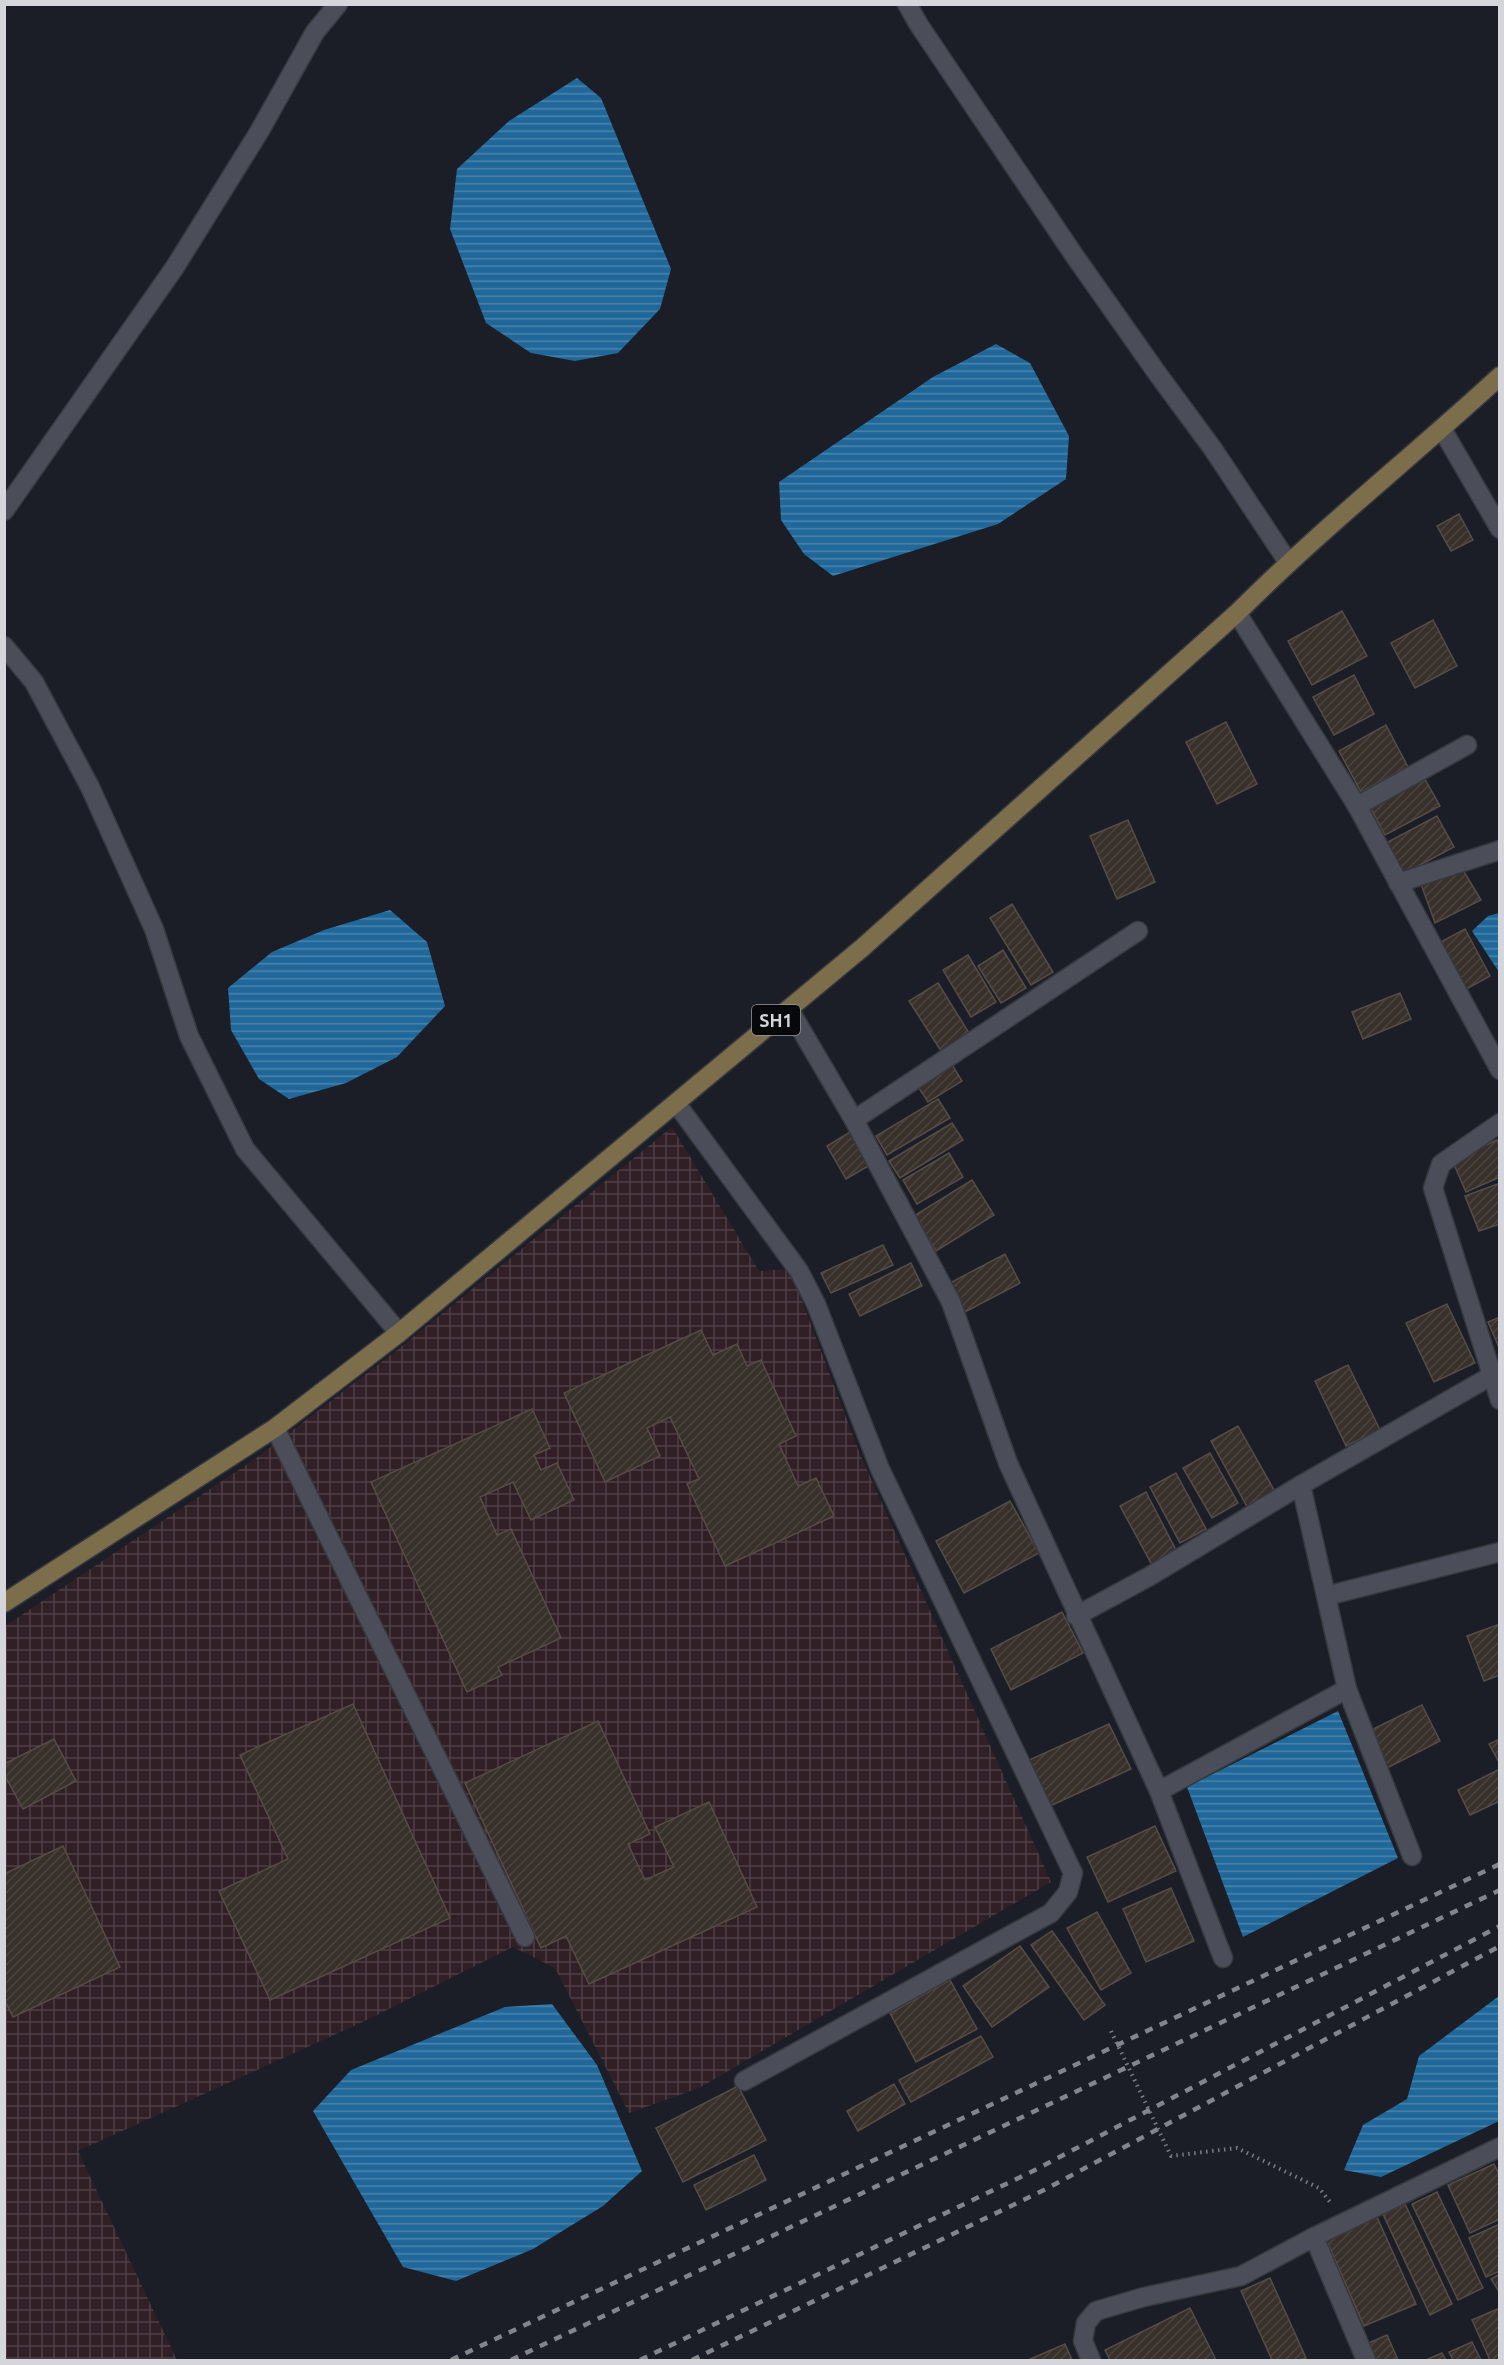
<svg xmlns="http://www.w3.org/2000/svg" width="1504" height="2365" viewBox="0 0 1504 2365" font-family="Ubuntu,sans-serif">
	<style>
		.industrial { fill: url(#industrial-grid) }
		.water { fill: url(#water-rules) }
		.building { fill: url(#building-hatch); stroke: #564d47; stroke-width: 1.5 }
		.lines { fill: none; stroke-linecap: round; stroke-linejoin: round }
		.service-casing { stroke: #373940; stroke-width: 21 }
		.minor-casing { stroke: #373940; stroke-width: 21 }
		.primary-casing { stroke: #373940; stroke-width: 21 }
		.path { stroke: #7a7c83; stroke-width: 4; stroke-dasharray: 1.5 4.5; stroke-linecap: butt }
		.service { stroke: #4b4e58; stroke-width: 18 }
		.minor { stroke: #4b4e58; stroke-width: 18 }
		.primary { stroke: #7d6e4b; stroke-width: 18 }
		.rail { stroke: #83858c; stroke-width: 4.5; stroke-dasharray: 8 8; stroke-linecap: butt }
		.labels { text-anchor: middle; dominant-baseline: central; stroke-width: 4.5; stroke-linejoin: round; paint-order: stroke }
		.shield { fill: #07080b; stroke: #96989d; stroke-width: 1.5 }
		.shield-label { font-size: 18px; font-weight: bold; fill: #d4d6dc }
	</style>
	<defs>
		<pattern id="industrial-grid" width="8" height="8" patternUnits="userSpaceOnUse" patternTransform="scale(1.5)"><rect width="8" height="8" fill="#311f26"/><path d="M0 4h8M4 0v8" fill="none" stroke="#4e3f45"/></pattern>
		<pattern id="water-rules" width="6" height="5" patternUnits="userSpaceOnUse" patternTransform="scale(1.5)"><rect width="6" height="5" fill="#20689a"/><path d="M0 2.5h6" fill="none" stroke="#4a84ac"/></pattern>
		<pattern id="building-hatch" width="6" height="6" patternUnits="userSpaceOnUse" patternTransform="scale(1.5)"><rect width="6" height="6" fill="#38302a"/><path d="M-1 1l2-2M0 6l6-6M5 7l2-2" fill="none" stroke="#4b443e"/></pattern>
	</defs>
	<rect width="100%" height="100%" fill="#1b1e26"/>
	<polygon class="industrial" points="672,1127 759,1271 790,1269 860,1454 1051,1882 699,2088 629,2113 555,1968 513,1947 367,2020 78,2151 177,2360 5,2360 5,1626 255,1459 397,1350"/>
	<g class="water">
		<polygon points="577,78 601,98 671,269 660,309 618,353 575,361 531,353 486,323 450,229 457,169 509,121"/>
		<polygon points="996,344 1030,363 1069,436 1066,479 998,524 833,576 804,554 781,520 779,482 933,377"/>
		<polygon points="390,910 427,942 445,1006 397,1057 346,1083 289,1099 259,1079 231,1030 228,988 272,952 324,930"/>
		<polygon points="1499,913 1500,913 1499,972 1472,931 1488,916"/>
		<polygon points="1338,1711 1398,1858 1243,1937 1187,1787"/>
		<polygon points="1499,1996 1499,2121 1381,2177 1344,2170 1363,2125 1407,2099 1419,2056"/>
		<polygon points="552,2004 597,2065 642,2171 603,2206 533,2249 456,2281 403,2267 313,2111 351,2070 505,2007"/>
	</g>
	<g class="building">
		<polygon points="1459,514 1473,540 1451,551 1437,526"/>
		<polygon points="1342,611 1367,656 1312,685 1288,641"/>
		<polygon points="1433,620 1457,666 1415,688 1391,643"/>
		<polygon points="1354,675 1374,714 1334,735 1313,697"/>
		<polygon points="1226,722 1257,784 1217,804 1186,742"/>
		<polygon points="1386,725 1408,767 1361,792 1339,751"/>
		<polygon points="1422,774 1440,806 1385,835 1368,803"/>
		<polygon points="1437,816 1454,847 1401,875 1384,844"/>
		<polygon points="1128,820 1155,882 1117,899 1090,836"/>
		<polygon points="1463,870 1481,900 1435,923 1421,884"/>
		<polygon points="1012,904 1053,972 1031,985 990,918"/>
		<polygon points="1465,929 1490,976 1461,992 1435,945"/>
		<polygon points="1003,950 1026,988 1001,1003 978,966"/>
		<polygon points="968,955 996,1002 971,1017 943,970"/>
		<polygon points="938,983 969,1033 941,1051 909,1001"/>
		<polygon points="1400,993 1411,1019 1363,1039 1352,1012"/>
		<polygon points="949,1060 962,1081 928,1102 915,1082"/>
		<polygon points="938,1099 950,1118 887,1155 876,1136"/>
		<polygon points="952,1123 963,1140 900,1178 889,1161"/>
		<polygon points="850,1132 870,1165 846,1179 827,1146"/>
		<polygon points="1497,1140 1500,1147 1500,1177 1466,1192 1452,1160"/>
		<polygon points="949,1153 963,1177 917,1204 903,1180"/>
		<polygon points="972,1180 994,1215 936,1251 914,1216"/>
		<polygon points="1500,1183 1500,1224 1479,1231 1465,1196"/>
		<polygon points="883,1245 893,1265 831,1293 821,1273"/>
		<polygon points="1005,1254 1020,1283 963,1313 948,1284"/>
		<polygon points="911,1263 922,1286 860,1316 849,1294"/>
		<polygon points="1447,1304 1475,1363 1434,1382 1406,1323"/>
		<polygon points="1500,1317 1500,1350 1488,1322"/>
		<polygon points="701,1330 713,1355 737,1344 747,1366 761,1360 796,1436 779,1444 798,1486 816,1478 834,1516 725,1566 687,1484 699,1479 670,1417 647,1428 660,1456 605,1482 564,1393"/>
		<polygon points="1348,1365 1380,1430 1346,1446 1315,1381"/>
		<polygon points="532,1409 550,1448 534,1455 541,1470 557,1463 574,1500 531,1520 513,1482 480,1497 497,1535 511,1529 561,1638 498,1667 502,1675 467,1692 371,1482"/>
		<polygon points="1238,1426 1278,1497 1250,1512 1211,1441"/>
		<polygon points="1210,1453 1238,1503 1212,1518 1183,1468"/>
		<polygon points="1176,1473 1206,1529 1180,1543 1150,1487"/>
		<polygon points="1146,1492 1177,1552 1152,1565 1120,1506"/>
		<polygon points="1010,1501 1039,1553 964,1593 936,1541"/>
		<polygon points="1062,1612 1083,1653 1011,1690 991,1649"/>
		<polygon points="1500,1624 1500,1675 1484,1681 1467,1636"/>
		<polygon points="353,1704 450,1918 270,2000 219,1891 288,1859 240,1755"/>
		<polygon points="1422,1705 1440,1741 1385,1769 1367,1732"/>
		<polygon points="598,1721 650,1834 628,1844 645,1880 674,1867 655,1827 709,1802 757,1907 589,1984 566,1936 541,1948 465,1783"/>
		<polygon points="1109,1724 1131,1769 1050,1806 1029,1760"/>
		<polygon points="54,1739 76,1781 23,1809 4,1774 4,1764"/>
		<polygon points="1500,1739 1500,1764 1489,1744"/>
		<polygon points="1500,1769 1500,1801 1470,1815 1458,1790"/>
		<polygon points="1155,1826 1176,1871 1108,1902 1087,1857"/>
		<polygon points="63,1846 120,1967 13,2017 4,1999 4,1874"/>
		<polygon points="1171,1888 1194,1941 1146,1962 1123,1909"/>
		<polygon points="1097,1912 1131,1973 1101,1990 1067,1928"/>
		<polygon points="1052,1931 1105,2005 1084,2020 1031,1945"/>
		<polygon points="1020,1946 1049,1987 992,2027 963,1986"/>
		<polygon points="950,1980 977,2029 916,2062 890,2013"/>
		<polygon points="981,2036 993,2057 911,2102 899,2080"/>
		<polygon points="894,2084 905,2104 858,2131 847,2111"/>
		<polygon points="738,2086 766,2140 683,2182 656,2128"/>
		<polygon points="754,2155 766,2180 706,2210 694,2185"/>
		<polygon points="1494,2164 1500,2176 1500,2219 1470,2233 1448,2185"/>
		<polygon points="1437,2192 1483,2288 1458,2300 1412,2204"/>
		<polygon points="1405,2204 1452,2304 1430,2315 1383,2214"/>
		<polygon points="1377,2217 1416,2304 1364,2326 1326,2239"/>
		<polygon points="1500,2224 1500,2271 1486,2277 1469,2238"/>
		<polygon points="1500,2274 1500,2293 1491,2279"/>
		<polygon points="1270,2278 1306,2358 1300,2360 1272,2360 1241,2291"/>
		<polygon points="1190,2308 1216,2360 1110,2360 1105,2350"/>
		<polygon points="1500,2308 1500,2360 1490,2360 1472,2320"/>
		<polygon points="1387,2335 1398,2360 1371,2360 1364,2345"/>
		<polygon points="1472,2342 1481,2360 1453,2360 1449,2352"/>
		<polygon points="1065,2344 1072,2360 1028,2360"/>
		<polygon points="1442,2353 1446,2360 1426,2360"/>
	</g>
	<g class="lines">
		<g class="service-casing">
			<g id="service">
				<polyline points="907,4 919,25 1076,258 1157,373 1213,449 1288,562"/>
				<polyline points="4,511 175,267 259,132 315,32 338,4"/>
				<polyline points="4,646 34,682 90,787 154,929 189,1036 245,1149 399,1333"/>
			</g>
		</g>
		<g class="minor-casing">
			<g id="minor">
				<polyline points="1442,429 1500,529"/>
				<polyline points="1237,613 1357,806 1500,1070"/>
				<polyline points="1357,806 1467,745"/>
				<polyline points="1398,883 1500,850"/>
				<polyline points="789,1009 854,1120 951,1302 1008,1463 1159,1791 1223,1958"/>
				<polyline points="676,1103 799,1271 816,1304 880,1469 1073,1873 1068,1892 1051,1913 744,2081"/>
				<polyline points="854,1120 1138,931"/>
				<polyline points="1500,1123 1441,1164 1433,1188 1500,1400"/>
				<polyline points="275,1428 525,1937"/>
				<polyline points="1301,1485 1347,1689 1412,1856"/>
				<polyline points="1326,1596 1500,1552"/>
				<polyline points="1076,1616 1150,1576 1301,1485 1491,1376"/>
				<polyline points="1159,1791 1347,1689"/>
				<polyline points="1314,2237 1366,2360"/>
				<polyline points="1091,2360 1083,2341 1086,2323 1096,2311 1144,2297 1241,2276 1314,2237 1500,2147"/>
			</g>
		</g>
		<g class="primary-casing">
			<path id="primary" d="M4 1603 275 1428 399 1333 862 948 1237 613C1321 529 1413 456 1500 376"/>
		</g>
		<polyline class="path" points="1111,2031 1171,2156 1237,2148 1319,2188 1330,2202"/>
		<use href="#service" class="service"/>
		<use href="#minor" class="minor"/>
		<use href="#primary" class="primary"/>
		<g class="rail">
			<polyline points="451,2360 1500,1864"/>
			<polyline points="511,2360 1500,1890"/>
			<polyline points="640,2360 1033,2171 1500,1926"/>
			<polyline points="692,2360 1044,2190 1500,1946"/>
		</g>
	</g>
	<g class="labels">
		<rect class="shield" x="752" y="1005" width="48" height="30" rx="4.5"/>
		<g class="shield-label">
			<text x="776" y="1020">SH1</text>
		</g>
	</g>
	<rect width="1504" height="2365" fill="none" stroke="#d4d6dc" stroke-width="12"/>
</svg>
